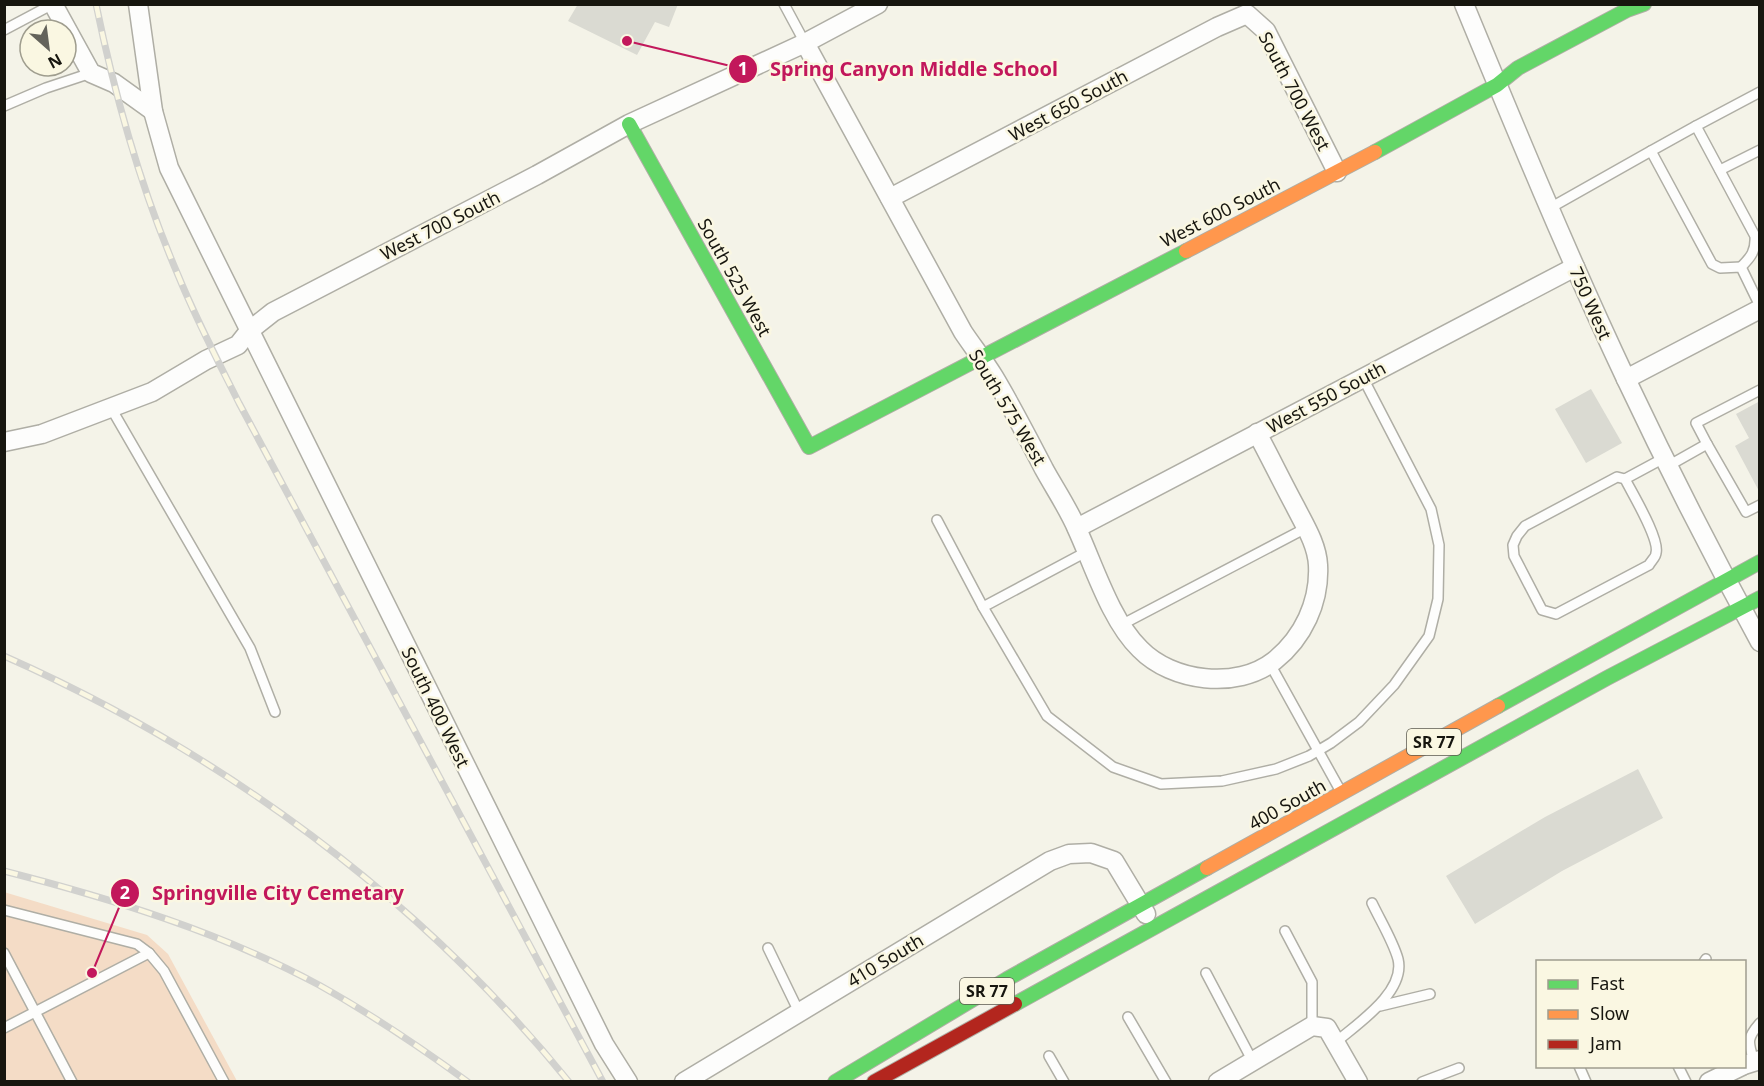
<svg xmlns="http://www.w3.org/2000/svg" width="1764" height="1086" viewBox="0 0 1764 1086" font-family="'Noto Sans',sans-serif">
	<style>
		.green { fill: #f4dcc6 }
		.building { fill: #dadad2 }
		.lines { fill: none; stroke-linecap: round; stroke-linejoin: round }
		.lane-casing { stroke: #afaea5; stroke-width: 12 }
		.street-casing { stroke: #afaea5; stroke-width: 21 }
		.fast-casing { stroke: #afaea5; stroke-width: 16 }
		.slow-casing { stroke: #afaea5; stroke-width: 16 }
		.jam-casing { stroke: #afaea5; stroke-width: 16 }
		.lane { stroke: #fdfdfc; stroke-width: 9 }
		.street { stroke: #fdfdfc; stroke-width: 18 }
		.fast { stroke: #63d668; stroke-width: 14 }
		.slow { stroke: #ff974d; stroke-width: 14 }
		.jam { stroke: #b3261e; stroke-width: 14 }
		.rail-casing { stroke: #d1d1ce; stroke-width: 7 }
		.rail { stroke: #faf7e2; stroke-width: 4.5; stroke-dasharray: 14; stroke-linecap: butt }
		.labels { text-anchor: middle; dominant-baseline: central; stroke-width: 5; stroke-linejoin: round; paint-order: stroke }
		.shield { fill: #faf7e2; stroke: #5b5a4e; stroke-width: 1.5 }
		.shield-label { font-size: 16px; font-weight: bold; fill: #17160f }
		.street-label { font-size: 18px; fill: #17160f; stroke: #faf7e2 }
		.leader { fill: none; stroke: #c2185b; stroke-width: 2 }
		.callout-dot { fill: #c2185b; stroke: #faf7e2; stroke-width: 2 }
		.mark-label { font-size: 18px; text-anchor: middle; font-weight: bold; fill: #fff }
		.callout-label { font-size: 20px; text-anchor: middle; font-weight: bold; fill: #c2185b; stroke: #faf7e2; stroke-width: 5; stroke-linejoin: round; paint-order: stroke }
	</style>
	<rect width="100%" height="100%" fill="#f4f3e8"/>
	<polygon class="green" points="4,892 147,935 168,954 237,1081 5,1081"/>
	<g class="building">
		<polygon points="578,4 678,4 669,27 655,22 637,55 568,21"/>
		<polygon points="1591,389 1622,443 1586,463 1555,409"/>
		<polygon points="1760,401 1760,493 1735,446 1749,438 1736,414"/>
		<polygon points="1638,769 1663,818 1562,871 1475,924 1446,876 1545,817"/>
	</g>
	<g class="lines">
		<g class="lane-casing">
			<g id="lane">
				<polyline points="784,4 805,43"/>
				<polyline points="4,30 53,4"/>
				<polyline points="4,106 46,88 91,73"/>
				<polyline points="1651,151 1696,126"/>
				<polyline points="1720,170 1760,150"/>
				<polyline points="1550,208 1651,151 1712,264 1720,268 1741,267 1760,306"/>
				<path d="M1741 267C1751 257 1756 251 1755 236L1696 126 1760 92"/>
				<polyline points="111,408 250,648 275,712"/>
				<polyline points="1707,444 1696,423 1760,390"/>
				<polyline points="1668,466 1707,444 1746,512 1760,505"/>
				<path d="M1625 479C1632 493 1660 539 1656 553 1656 557 1651 561 1649 565L1556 614 1542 610 1514 556 1513 545 1517 536 1525 526 1617 477 1625 479 1664 458"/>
				<polyline points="937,520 983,607"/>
				<polyline points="1086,552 983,607 1047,716 1113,767 1161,784 1222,781 1276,769 1309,756 1331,743 1359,722 1394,685 1429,636 1438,599 1439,545 1431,509 1363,378"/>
				<polyline points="1121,625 1306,528"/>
				<polyline points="1270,664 1340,790"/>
				<polyline points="4,910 137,944 149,953 164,971 224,1082"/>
				<polyline points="1285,931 1312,982 1312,1026"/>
				<polyline points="768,948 799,1012"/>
				<polyline points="4,953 72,1082"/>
				<polyline points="1704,962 1706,959"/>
				<polyline points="1206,973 1252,1060"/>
				<polyline points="1380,1006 1430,994"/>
				<polyline points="1128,1017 1166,1082"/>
				<polyline points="4,1028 149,953"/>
				<path d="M1336 1042C1357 1024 1406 992 1398 959 1393 941 1380 920 1372 903"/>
				<polyline points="1049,1056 1064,1082"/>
				<path d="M1754 1061C1748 1042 1746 1039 1760 1023"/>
				<polyline points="1579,1066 1586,1082"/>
				<polyline points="1678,1066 1686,1082"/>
				<polyline points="1422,1082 1459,1068"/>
			</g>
		</g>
		<g class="street-casing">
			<g id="street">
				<polyline points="53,4 91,73 114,83 153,111"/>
				<polyline points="138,4 153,111 169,168 604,1044 628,1082"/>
				<path d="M1464 4C1516 130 1568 256 1626 379 1668 468 1713 556 1760 642"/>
				<path d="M805 43 963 332C973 347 985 362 994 377 1012 407 1028 438 1044 469 1055 489 1068 508 1077 529 1094 566 1111 621 1140 649 1172 682 1237 690 1274 661 1303 638 1320 602 1318 565 1317 544 1304 524 1295 506 1282 482 1270 457 1257 433"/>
				<polyline points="890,198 1217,27 1247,14 1266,31 1337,172"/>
				<polyline points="1626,379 1760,309"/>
				<polyline points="4,442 42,434 152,392 206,360 238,345 249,331 273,312 537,175 629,124 805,43 878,4"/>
				<polyline points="1077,528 1575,267"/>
				<polyline points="1744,1065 1760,1060"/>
				<polyline points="684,1082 1050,861 1069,854 1091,853 1114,861 1146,914"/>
				<polyline points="1218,1082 1312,1026 1327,1028 1358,1082"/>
				<polyline points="1709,1082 1742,1066"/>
			</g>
		</g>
		<g class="fast-casing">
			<g id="fast">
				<polyline points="629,124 809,447 1186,251"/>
				<polyline points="1375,152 1497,85 1518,68 1627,10 1644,4"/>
				<polyline points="1498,706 1760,562"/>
				<polyline points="1015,1004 1607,678 1760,598"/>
				<polyline points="835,1082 1007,979 1207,868"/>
			</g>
		</g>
		<g class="slow-casing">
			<g id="slow">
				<polyline points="1186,251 1375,152"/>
				<polyline points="1207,868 1498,706"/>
			</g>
		</g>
		<g class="jam-casing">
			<polyline id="jam" points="874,1082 1015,1004"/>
		</g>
		<use href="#lane" class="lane"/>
		<use href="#street" class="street"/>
		<use href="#fast" class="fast"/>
		<use href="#slow" class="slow"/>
		<use href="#jam" class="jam"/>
		<g class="rail-casing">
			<g id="rail">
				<path d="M96 4C115 97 141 189 178 275 196 319 218 361 239 403L603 1082"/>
				<path d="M4 656C221 752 419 897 569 1082"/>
				<path d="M4 871C113 899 220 932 319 985 371 1014 420 1047 468 1082"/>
			</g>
		</g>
		<use href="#rail" class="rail"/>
	</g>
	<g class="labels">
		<g class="shield">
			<rect x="1407" y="729" width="54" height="26" rx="4.5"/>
			<rect x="960" y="978" width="54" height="26" rx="4.5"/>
		</g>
		<g class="shield-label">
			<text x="1434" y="742">SR 77</text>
			<text x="987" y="991">SR 77</text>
		</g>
		<g class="street-label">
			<text transform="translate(1295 91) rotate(62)">South 700 West</text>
			<text transform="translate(1068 105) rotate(-28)">West 650 South</text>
			<text transform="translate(1220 212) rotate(-27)">West 600 South</text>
			<text transform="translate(440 225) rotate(-27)">West 700 South</text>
			<text transform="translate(735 277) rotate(61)">South 525 West</text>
			<text transform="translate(1591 303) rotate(66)">750 West</text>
			<text transform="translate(1326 397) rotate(-28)">West 550 South</text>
			<text transform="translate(1008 407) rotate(59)">South 575 West</text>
			<text transform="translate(436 707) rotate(64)">South 400 West</text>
			<text transform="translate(1287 804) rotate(-29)">400 South</text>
			<text transform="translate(885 960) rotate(-31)">410 South</text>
		</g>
	</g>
	<path class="leader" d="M627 41L743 69M92 973L125 893"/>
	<g class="callout-dot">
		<circle cx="627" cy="41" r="6"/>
		<circle cx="92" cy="973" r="6"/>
		<circle cx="743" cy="69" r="15"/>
		<circle cx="125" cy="893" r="15"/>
	</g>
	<g class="mark-label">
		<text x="743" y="75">1</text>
		<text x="125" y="899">2</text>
	</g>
	<g class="callout-label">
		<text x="914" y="76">Spring Canyon Middle School</text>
		<text x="278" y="900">Springville City Cemetary</text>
	</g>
	<rect width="1764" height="1086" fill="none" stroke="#17160f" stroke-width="12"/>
	<rect x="1536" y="960" width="210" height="108" fill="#faf7e2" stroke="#9f9d8e" stroke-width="1.5"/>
	<rect x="1548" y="980" width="30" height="9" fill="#63d668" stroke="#9f9d8e" stroke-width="1.5"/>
	<text x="1590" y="990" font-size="18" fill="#17160f">Fast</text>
	<rect x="1548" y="1010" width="30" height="9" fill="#ff974d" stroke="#9f9d8e" stroke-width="1.5"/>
	<text x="1590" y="1020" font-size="18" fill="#17160f">Slow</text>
	<rect x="1548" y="1040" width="30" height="9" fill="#b3261e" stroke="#9f9d8e" stroke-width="1.5"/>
	<text x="1590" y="1050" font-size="18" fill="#17160f">Jam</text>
	<g transform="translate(48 48) rotate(152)"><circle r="28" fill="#faf7e2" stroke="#9f9d8e" stroke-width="1.5"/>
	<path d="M0-4.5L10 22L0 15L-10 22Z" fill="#64635b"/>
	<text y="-9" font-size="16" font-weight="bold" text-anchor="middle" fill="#17160f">N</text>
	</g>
</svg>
